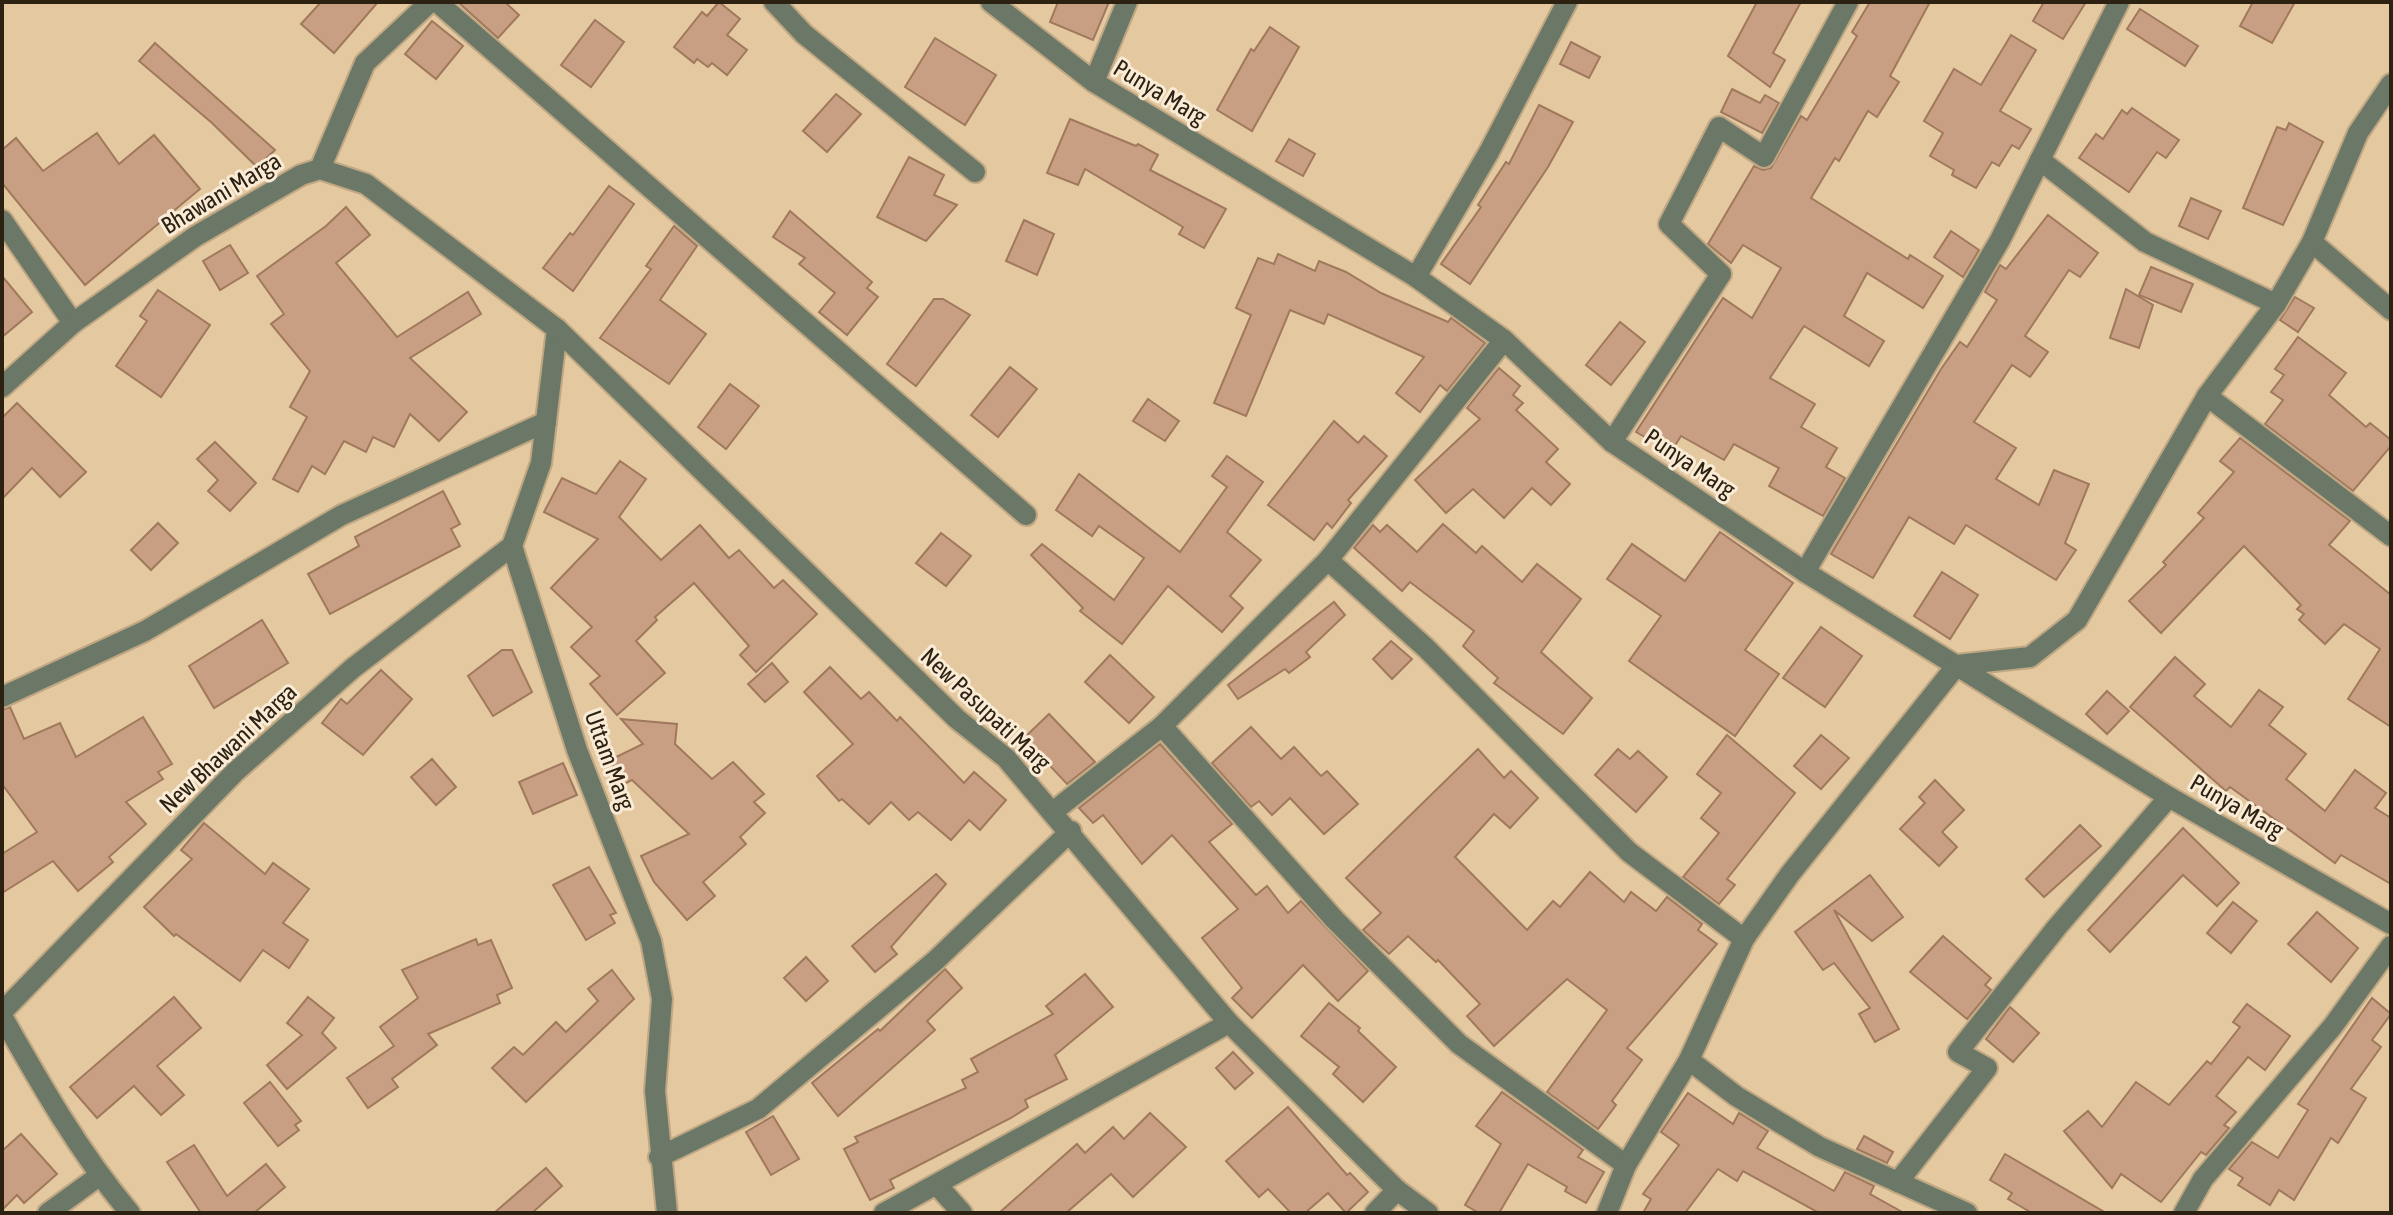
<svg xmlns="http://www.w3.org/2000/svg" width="2393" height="1215" viewBox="0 0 2393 1215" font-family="'Asap Condensed',sans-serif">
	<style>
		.building { fill: #c89f82; stroke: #a0795d; stroke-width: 2 }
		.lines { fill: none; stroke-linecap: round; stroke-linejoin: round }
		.minor-casing { stroke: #bfa783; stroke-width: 24 }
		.minor { stroke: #6c7867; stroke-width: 20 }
		.labels { text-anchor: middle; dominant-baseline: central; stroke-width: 6; stroke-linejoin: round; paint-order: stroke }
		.street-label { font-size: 24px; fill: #2d2212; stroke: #f9ebd6 }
	</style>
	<rect width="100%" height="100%" fill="#e4c89f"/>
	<g class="building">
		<polygon points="321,2 378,2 334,53 301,24"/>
		<polygon points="458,2 505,2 519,15 498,38"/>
		<polygon points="719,2 740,19 727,35 747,50 727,75 712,63 708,67 697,59 694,63 674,47 702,12 707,16"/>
		<polygon points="1058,2 1109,2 1093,40 1050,22"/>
		<polygon points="1757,2 1801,2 1773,53 1785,60 1770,87 1728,56"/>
		<polygon points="1870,2 1930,2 1890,76 1899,82 1877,117 1868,111 1839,161 1835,158 1811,198 1908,259 1910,255 1943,276 1923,308 1867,273 1844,316 1884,341 1869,366 1804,326 1770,378 1815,404 1801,427 1837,448 1826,467 1845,478 1823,516 1769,486 1779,468 1734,444 1724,460 1681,436 1671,452 1636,432 1723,298 1752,318 1781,268 1743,245 1731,263 1708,244 1754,166 1763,170 1771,168 1801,116 1807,120 1857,36 1852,32"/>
		<polygon points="2044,2 2086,2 2063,39 2033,21"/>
		<polygon points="2253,2 2295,2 2272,43 2240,26"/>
		<polygon points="2140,9 2198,46 2185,66 2127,29"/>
		<polygon points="595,20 624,42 591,87 561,65"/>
		<polygon points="432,21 463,46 436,79 405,54"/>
		<polygon points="1270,27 1299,47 1252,131 1217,110 1251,49 1254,51"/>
		<polygon points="2011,35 2036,50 2000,111 2031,129 2019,149 2012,145 1999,166 1992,162 1976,188 1952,175 1954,170 1930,156 1943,133 1924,121 1954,69 1981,85"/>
		<polygon points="935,38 996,75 965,125 905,87"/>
		<polygon points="1571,42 1600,57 1589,78 1560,64"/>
		<polygon points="155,43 275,150 257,167 212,123 139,61"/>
		<polygon points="1732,89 1760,103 1765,95 1779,103 1762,133 1721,112"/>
		<polygon points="836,94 861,114 827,152 803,131"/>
		<polygon points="1539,105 1573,122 1548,167 1470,284 1441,264 1481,207 1478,205 1506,162 1509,164"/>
		<polygon points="2132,108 2179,140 2166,158 2157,152 2129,192 2079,158 2096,134 2103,139 2122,110 2127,114"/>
		<polygon points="1070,119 1136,146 1138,144 1158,155 1150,170 1226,209 1204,248 1179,234 1183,227 1085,169 1078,185 1047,173"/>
		<polygon points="2289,123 2323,142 2283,225 2243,208 2277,127 2286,130"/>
		<polygon points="97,133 119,164 154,135 200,189 85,285 2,183 2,150 16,138 43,171"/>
		<polygon points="1289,139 1315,154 1303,176 1276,161"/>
		<polygon points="909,157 944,175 934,195 957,205 926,241 877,217"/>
		<polygon points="609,186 634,204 573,291 543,268 570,233 573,235"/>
		<polygon points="2191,198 2221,211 2208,239 2179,226"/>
		<polygon points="346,207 370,235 336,263 397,337 468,292 481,314 410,358 467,412 439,441 410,414 394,447 373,437 366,452 344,441 325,474 312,466 298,492 273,479 307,417 290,407 310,371 271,324 284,314 257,276 326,226"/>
		<polygon points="790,211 872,282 867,288 878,297 847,335 819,312 835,293 799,264 805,258 773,237"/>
		<polygon points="2048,215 2098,253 2080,277 2069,270 2025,336 2048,352 2030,377 2012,365 1974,422 2016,448 1996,479 2039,505 2054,470 2089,484 2065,543 2076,550 2056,580 1966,525 1954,544 1909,517 1873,578 1831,554 1941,369 1960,342 1967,347 1997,300 1985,292 2000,265 2006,269"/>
		<polygon points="1024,220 1054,234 1037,275 1006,261"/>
		<polygon points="674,226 697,246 660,300 706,334 669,384 600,338 651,269 646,266"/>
		<polygon points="1951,231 1979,250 1963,277 1934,257"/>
		<polygon points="230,245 248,273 220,290 203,261"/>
		<polygon points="1278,254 1315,271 1319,261 1346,272 1381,293 1448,322 1451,318 1485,343 1447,391 1440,385 1420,412 1396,393 1424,357 1328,314 1324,324 1290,310 1246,416 1214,403 1251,315 1236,308 1258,258 1274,264"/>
		<polygon points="2151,267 2193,284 2181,312 2139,295"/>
		<polygon points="2,276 32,312 2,337"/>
		<polygon points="2126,289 2153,305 2139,348 2110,338"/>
		<polygon points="158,290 210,325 161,397 116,366 147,321 140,316"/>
		<polygon points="2295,297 2314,308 2298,332 2280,320"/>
		<polygon points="934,299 943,299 970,315 916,386 887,364"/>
		<polygon points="1620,322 1645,342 1611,385 1586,365"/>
		<polygon points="2298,337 2346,373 2329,395 2366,427 2370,423 2391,440 2391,446 2353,491 2265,424 2283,400 2271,392 2284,375 2275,369"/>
		<polygon points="1010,367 1037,389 998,437 971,415"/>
		<polygon points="1499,368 1520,386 1513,395 1523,403 1516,410 1558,449 1546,462 1570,484 1551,505 1532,488 1504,518 1473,489 1446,513 1415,480 1480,419 1467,408"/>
		<polygon points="730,384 759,406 726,449 698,427"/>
		<polygon points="1148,399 1179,421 1165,441 1133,421"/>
		<polygon points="17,403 86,472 60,497 32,468 2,499 2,418"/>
		<polygon points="1334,421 1358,443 1364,436 1387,456 1348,500 1351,503 1332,528 1327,523 1314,540 1268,505"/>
		<polygon points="2240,438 2350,521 2329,545 2391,595 2391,727 2348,699 2380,649 2344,624 2325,644 2299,620 2304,614 2297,609 2301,605 2244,546 2161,633 2129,601 2166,565 2163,562 2204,518 2198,513 2234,472 2220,461"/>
		<polygon points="215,442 256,483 230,511 208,491 218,480 197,459"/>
		<polygon points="1227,456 1263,482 1227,532 1261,560 1230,596 1243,608 1222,632 1168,586 1122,644 1080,611 1083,608 1031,555 1042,544 1114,600 1144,558 1099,526 1092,536 1056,510 1079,474 1180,552 1227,487 1212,476"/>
		<polygon points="620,461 646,479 619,517 661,560 700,525 729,558 739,550 774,588 783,580 817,614 756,672 740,655 749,646 694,583 655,617 657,620 636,641 665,673 617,715 590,684 600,676 571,647 592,627 551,588 598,539 544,512 562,478 596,494"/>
		<polygon points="443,491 460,524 451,529 460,546 330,614 308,574 359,546 355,537"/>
		<polygon points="158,523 178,543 151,570 131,550"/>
		<polygon points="1443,524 1476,553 1482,546 1522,582 1537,564 1581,599 1541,652 1592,698 1563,734 1494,683 1498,678 1463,646 1474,631 1410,582 1402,591 1354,548 1373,525 1380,532 1387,525 1417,552"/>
		<polygon points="1720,532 1793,583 1745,650 1779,674 1735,736 1629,661 1661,616 1607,579 1632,544 1685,581"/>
		<polygon points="941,533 971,556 946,586 916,563"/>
		<polygon points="1942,572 1978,595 1950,639 1914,616"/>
		<polygon points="1334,602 1345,615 1306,652 1310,657 1289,673 1285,669 1238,699 1228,685"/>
		<polygon points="262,620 288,663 214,708 189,666"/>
		<polygon points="1821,627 1862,656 1825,707 1783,678"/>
		<polygon points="1391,641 1412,659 1392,679 1373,659"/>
		<polygon points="502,650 512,650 532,692 493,716 468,676"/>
		<polygon points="1110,655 1154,697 1129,723 1085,682"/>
		<polygon points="2175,657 2205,684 2194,696 2231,727 2259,690 2283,707 2269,725 2306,754 2286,779 2325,811 2355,770 2386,793 2375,808 2391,818 2391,884 2341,855 2335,863 2230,787 2226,791 2130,707"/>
		<polygon points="772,663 788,682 765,702 748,684"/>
		<polygon points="830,667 861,699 869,692 897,721 900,717 964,783 974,772 1006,800 980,830 969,820 951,840 918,812 909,820 891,802 869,824 842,799 839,801 817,776 853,744 804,692"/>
		<polygon points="381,670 412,699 363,755 322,723 341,699 347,704"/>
		<polygon points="2107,691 2129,711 2107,734 2086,714"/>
		<polygon points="10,707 24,739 60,723 76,757 143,717 172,764 158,772 163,779 126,802 146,824 109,857 113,862 78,891 53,861 2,893 2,854 37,832 2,784 2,710"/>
		<polygon points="1049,714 1095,762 1067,784 1024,738"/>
		<polygon points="621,719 677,724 675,744 712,779 733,762 764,794 754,802 765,813 740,837 746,844 703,882 715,896 687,920 654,882 641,856 689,834 632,780 623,785 610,760 643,744"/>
		<polygon points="1251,727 1281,759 1294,747 1321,776 1327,771 1358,804 1324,834 1290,798 1272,815 1259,801 1251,807 1212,763"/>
		<polygon points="1727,735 1795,793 1727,879 1735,885 1719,904 1683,877 1719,833 1701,818 1721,793 1697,774"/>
		<polygon points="1821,735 1849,758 1821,789 1794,766"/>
		<polygon points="1160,744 1232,824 1209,842 1256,895 1267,886 1288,913 1301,901 1368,971 1338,1001 1303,965 1252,1018 1232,998 1242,988 1202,938 1238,909 1172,835 1142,864 1103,815 1093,823 1079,808"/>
		<polygon points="1478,749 1504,778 1511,771 1538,798 1510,828 1494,814 1455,857 1527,930 1553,901 1560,907 1590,872 1624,902 1631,892 1656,911 1667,897 1702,924 1698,930 1717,944 1627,1048 1642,1060 1612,1101 1616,1105 1598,1129 1547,1092 1607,1010 1567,979 1494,1046 1467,1016 1480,1004 1438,960 1436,962 1408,936 1389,954 1363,930 1381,913 1346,878"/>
		<polygon points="1618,749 1630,759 1638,751 1667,777 1636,812 1595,775"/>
		<polygon points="432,759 456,787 436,805 411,777"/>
		<polygon points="563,763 577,795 533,814 519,782"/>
		<polygon points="1935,780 1964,810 1942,832 1957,847 1939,866 1900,829 1925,803 1919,797"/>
		<polygon points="204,823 265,874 273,863 309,889 283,923 308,940 289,968 263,950 240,981 176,934 174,936 144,907 192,859 181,850"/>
		<polygon points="2080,825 2101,846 2044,897 2026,879"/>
		<polygon points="2183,828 2239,883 2217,906 2183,875 2110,952 2088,930"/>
		<polygon points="589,867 616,913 610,915 615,923 586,940 553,885"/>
		<polygon points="936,874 946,884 891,947 897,954 875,972 852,946"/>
		<polygon points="1870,875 1903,917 1872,941 1834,910 1899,1029 1875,1042 1859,1014 1870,1008 1834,963 1823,970 1795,932"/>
		<polygon points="2233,902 2257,921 2231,953 2207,933"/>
		<polygon points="2317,912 2358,948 2331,982 2288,944"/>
		<polygon points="1943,936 1991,978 1985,985 1991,990 1967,1019 1910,972"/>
		<polygon points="476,939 478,945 491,940 512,988 497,995 500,1003 428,1034 437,1045 392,1079 398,1087 368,1108 347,1078 394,1046 380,1027 418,998 402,970"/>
		<polygon points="806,957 828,981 806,1001 784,978"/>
		<polygon points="945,969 962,988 927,1021 935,1030 838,1116 812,1083 878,1029 880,1031"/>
		<polygon points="612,970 634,999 526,1102 492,1068 514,1047 523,1055 556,1022 566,1032 598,1001 588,989"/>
		<polygon points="1085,974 1113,1007 1055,1055 1067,1079 1025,1100 1028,1107 1011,1118 890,1180 894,1188 870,1200 844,1149 858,1142 855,1137 966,1088 962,1080 978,1072 971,1059 1053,1014 1046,1006"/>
		<polygon points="174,997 201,1028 157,1066 184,1095 161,1115 134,1086 97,1118 70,1087"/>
		<polygon points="308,997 334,1018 322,1033 336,1048 287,1089 267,1065 302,1035 287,1023"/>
		<polygon points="2372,998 2391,1014 2372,1040 2381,1047 2351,1089 2366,1098 2338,1143 2331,1138 2294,1200 2279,1190 2270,1205 2238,1185 2243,1178 2229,1169 2252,1142 2278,1158 2308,1110 2298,1104"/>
		<polygon points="1329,1003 1360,1028 1358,1031 1396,1067 1363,1102 1333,1074 1339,1067 1301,1036"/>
		<polygon points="2247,1004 2290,1036 2265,1070 2248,1057 2216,1096 2236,1112 2224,1125 2229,1128 2206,1155 2201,1152 2161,1202 2121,1174 2112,1188 2064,1131 2088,1111 2102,1127 2136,1082 2169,1105 2207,1061 2211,1064 2240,1027 2233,1022"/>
		<polygon points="2010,1007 2039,1033 2013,1062 1986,1039"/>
		<polygon points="1233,1052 1253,1073 1235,1089 1216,1068"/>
		<polygon points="270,1082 301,1121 295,1125 299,1130 278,1146 244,1103"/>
		<polygon points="1502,1092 1583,1150 1578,1157 1604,1172 1586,1203 1565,1191 1567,1187 1528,1164 1499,1213 1479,1213 1465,1205 1501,1144 1476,1126"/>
		<polygon points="1688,1093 1733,1124 1739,1113 1768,1131 1757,1148 1820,1183 1834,1191 1845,1172 1874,1186 1870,1194 1904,1213 1819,1213 1743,1171 1737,1181 1718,1169 1685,1213 1643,1213 1651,1199 1643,1194 1679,1145 1661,1132"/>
		<polygon points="1288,1107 1347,1175 1350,1173 1368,1192 1346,1213 1328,1193 1305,1213 1291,1213 1268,1189 1259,1197 1226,1161"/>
		<polygon points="1150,1113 1186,1147 1133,1197 1111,1174 1066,1213 999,1213 1077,1144 1085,1153 1113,1127 1124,1139"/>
		<polygon points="773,1116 799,1159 771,1175 746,1132"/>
		<polygon points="21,1134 57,1174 24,1203 17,1195 2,1210 2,1151"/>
		<polygon points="1864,1136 1893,1152 1887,1163 1857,1149"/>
		<polygon points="194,1145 227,1196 266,1164 285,1187 254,1213 201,1213 167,1162"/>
		<polygon points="2005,1154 2106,1213 2032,1213 2008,1199 2012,1193 1990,1180"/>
		<polygon points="546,1168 562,1186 532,1213 494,1213"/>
	</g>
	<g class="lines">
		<g class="minor-casing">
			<g id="minor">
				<polyline points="437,2 1026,515"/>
				<polyline points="774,2 804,34 975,172"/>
				<polyline points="991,2 1094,82 1416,277 1504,340 1612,442 1805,572 2169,797 2391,924"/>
				<polyline points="1094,82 1127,2"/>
				<polyline points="2040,160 2145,242 2276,304"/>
				<polyline points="320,169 365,63 430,2"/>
				<polyline points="2,220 73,323"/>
				<polyline points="2312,242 2391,310"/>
				<polyline points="1416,277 1489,152 1567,2"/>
				<polyline points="557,329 541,463 512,546 577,750 651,941 662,999 655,1091 667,1213"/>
				<polyline points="2,387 73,323 196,236 301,175 320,169 366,184 557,329 957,719 1006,758 1229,1023 1397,1190 1428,1213"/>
				<polyline points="2207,396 2391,536"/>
				<polyline points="1612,442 1721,274 1669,224 1719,127 1764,157 1848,2"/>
				<polyline points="1328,560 1426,648 1629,852 1744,939"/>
				<polyline points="1805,572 2000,240 2119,2"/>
				<polyline points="2,697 145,631 342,515 546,422"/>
				<polyline points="1162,726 1335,920 1459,1044 1626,1165"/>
				<polyline points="1054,811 1162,726 1328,560 1504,340"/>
				<polyline points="2,1012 235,772 353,668 512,546"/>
				<path d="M2 1016C41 1085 79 1152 130 1213"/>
				<polyline points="1689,1060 1736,1096 1820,1147 1967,1213"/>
				<polyline points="659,1157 758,1109 935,961 1071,831"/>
				<polyline points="1898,1182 1987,1068 1958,1052 2057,927 2169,797"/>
				<polyline points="938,1186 962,1213"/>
				<polyline points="48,1213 99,1176"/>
				<polyline points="884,1213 1229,1023"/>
				<polyline points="1375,1213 1397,1190"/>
				<polyline points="1607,1213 1626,1165 1689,1060 1744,939 1790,874 1957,665 2030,657 2077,620 2207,396 2276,304 2312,242 2358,133 2391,84"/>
				<polyline points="2184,1213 2203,1179 2333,1026 2391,946"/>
			</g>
		</g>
		<use href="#minor" class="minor"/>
	</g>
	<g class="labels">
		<g class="street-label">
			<text transform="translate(1160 92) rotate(31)">Punya Marg</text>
			<text transform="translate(221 193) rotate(-31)">Bhawani Marga</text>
			<text transform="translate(1690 463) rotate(34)">Punya Marg</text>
			<text transform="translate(986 709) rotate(43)">New Pasupati Marg</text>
			<text transform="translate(228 748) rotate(-43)">New Bhawani Marga</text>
			<text transform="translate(610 760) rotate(70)">Uttam Marg</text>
			<text transform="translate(2237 806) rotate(30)">Punya Marg</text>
		</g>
	</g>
	<rect width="2393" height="1215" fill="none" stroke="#2d2212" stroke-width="8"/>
</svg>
